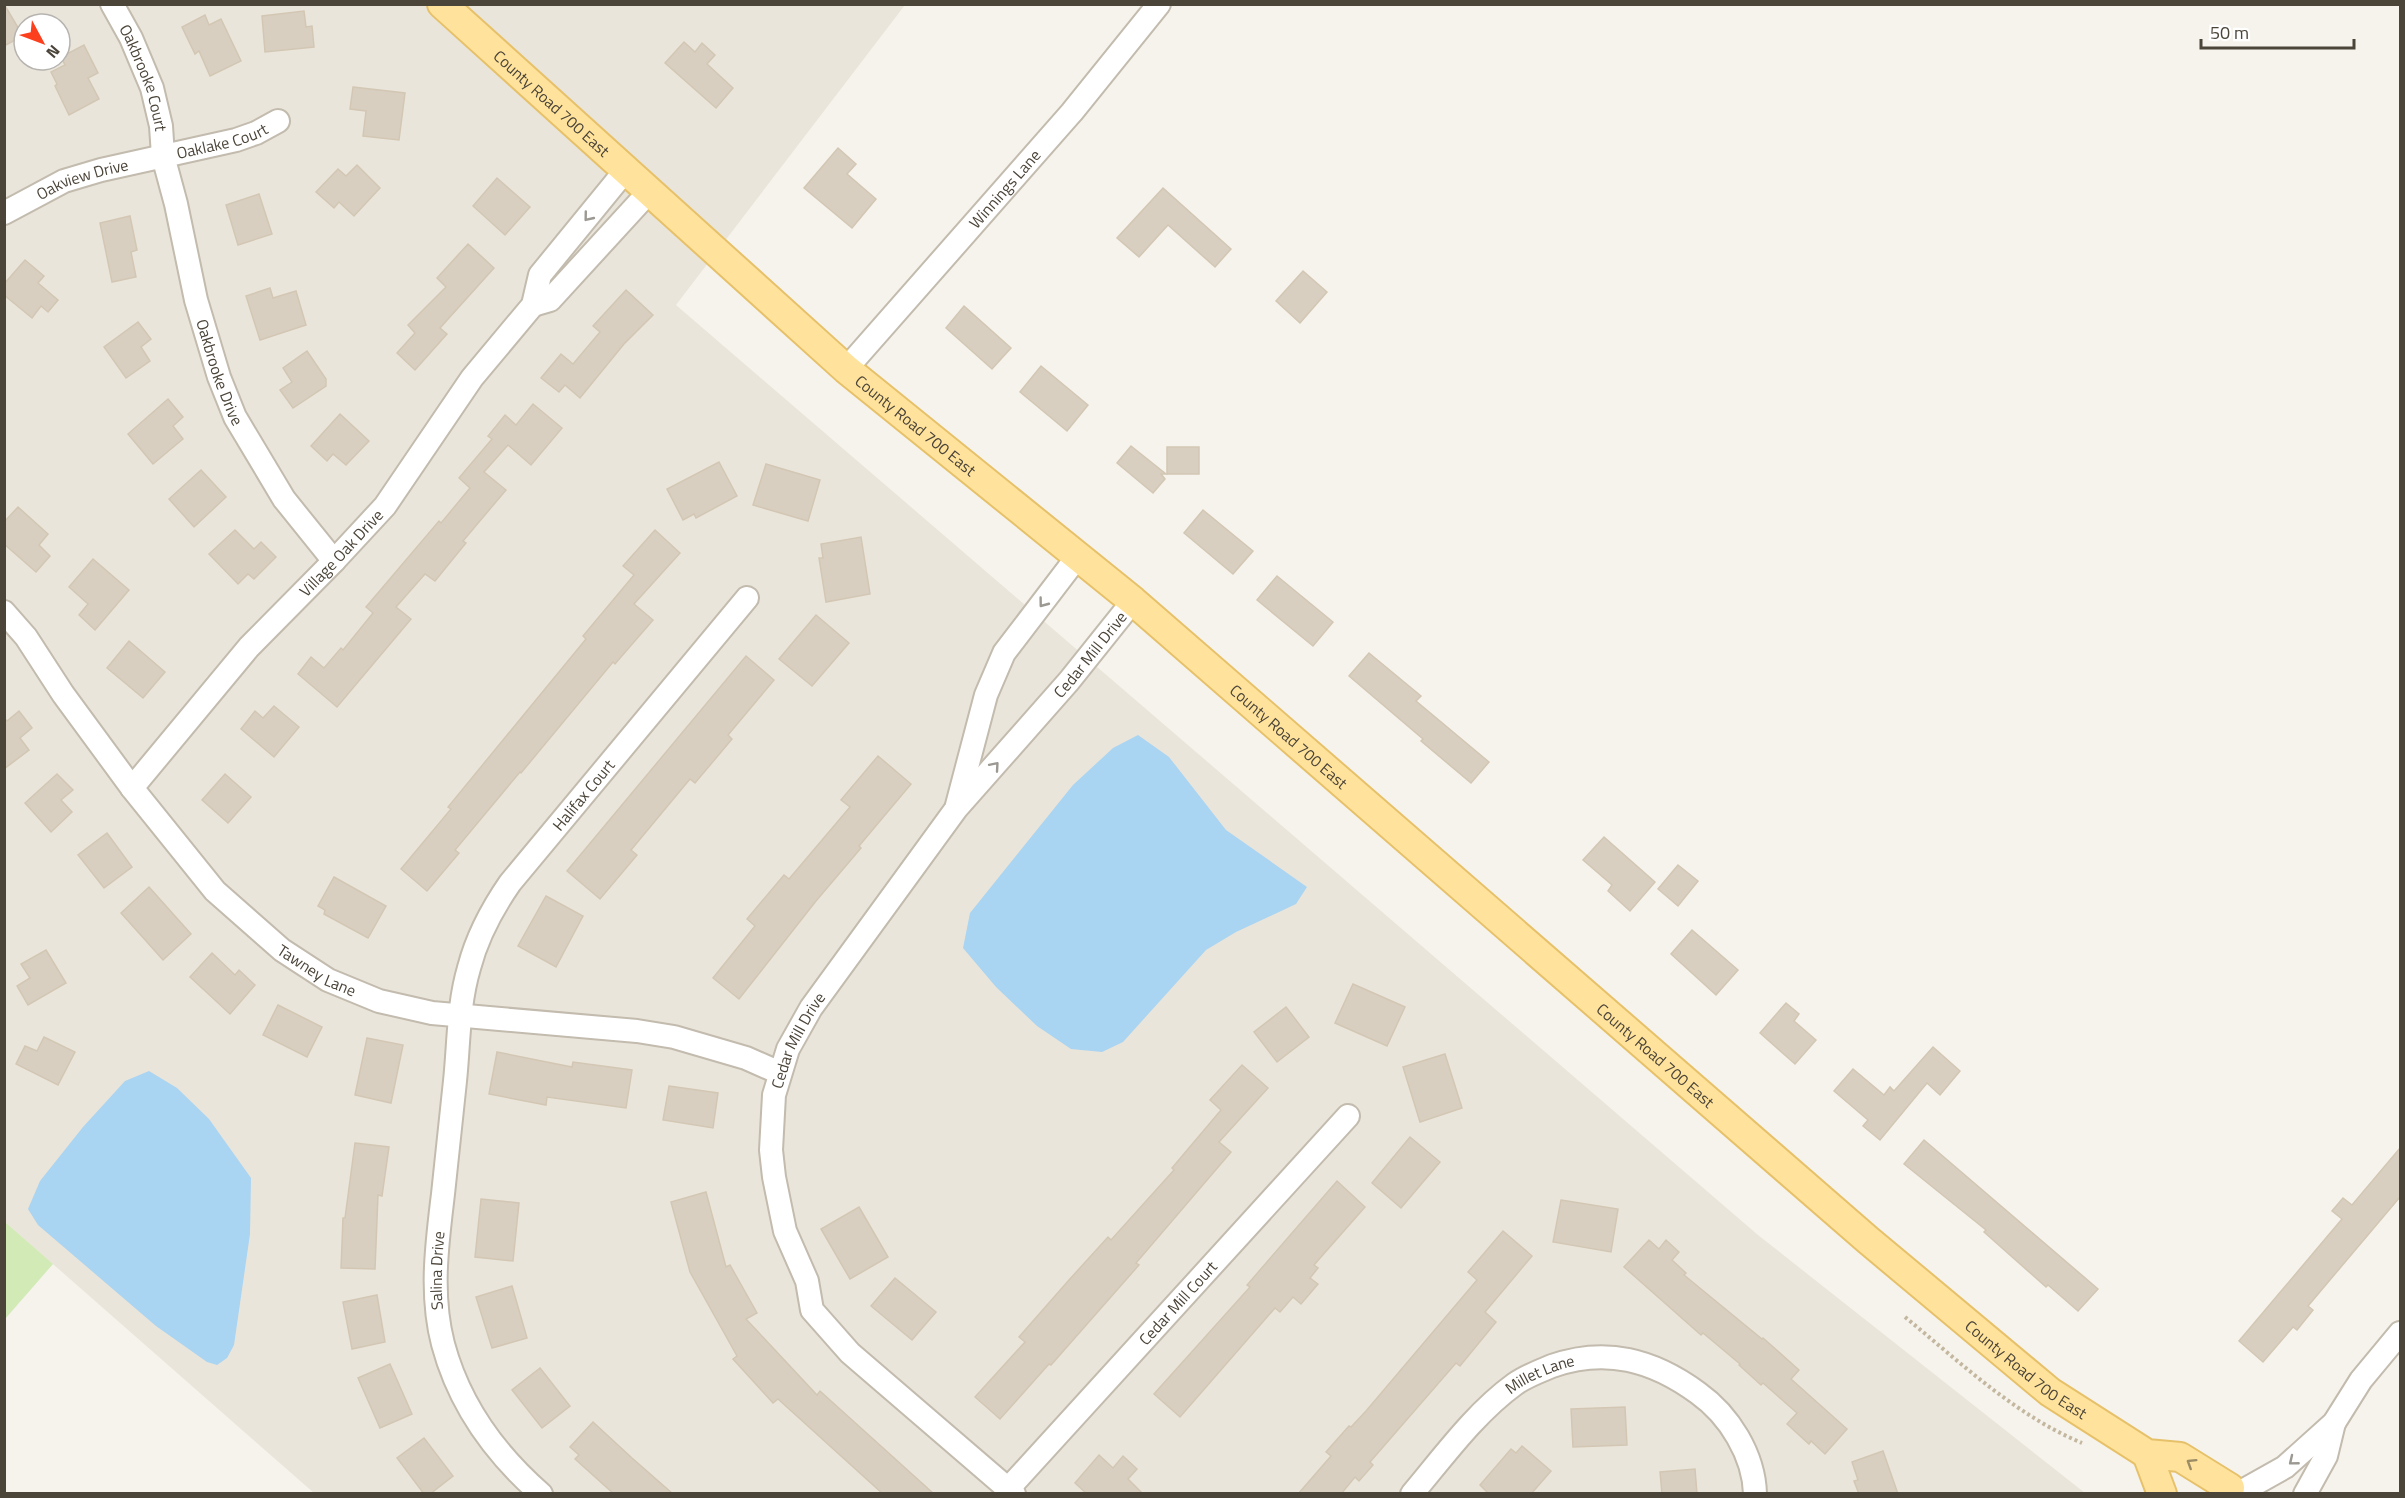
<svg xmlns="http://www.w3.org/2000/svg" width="2405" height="1498" viewBox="0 0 2405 1498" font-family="'Titillium Web',sans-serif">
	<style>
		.residential { fill: #eae5da; fill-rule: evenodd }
		.green { fill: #d2eab5 }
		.water { fill: #a9d4f2 }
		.building { fill: #d8cfc1; stroke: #d3c7b4; stroke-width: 1.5 }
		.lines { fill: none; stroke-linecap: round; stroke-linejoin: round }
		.minor-casing { stroke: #c2bbae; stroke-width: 26 }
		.major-casing { stroke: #e6c16a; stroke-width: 32 }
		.path { stroke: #c4b79f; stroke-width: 4; stroke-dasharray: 3 3; stroke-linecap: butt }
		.minor { stroke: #fff; stroke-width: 22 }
		.major { stroke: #ffe39c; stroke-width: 28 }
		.oneway { stroke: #9c9892 }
		.oneway2 { stroke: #9c8c66 }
		.labels { text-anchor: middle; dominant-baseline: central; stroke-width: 6; stroke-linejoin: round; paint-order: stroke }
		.street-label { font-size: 16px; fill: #4b4439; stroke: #fff }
	</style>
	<rect width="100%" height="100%" fill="#f6f3ec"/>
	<path class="residential" d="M5 5H905L676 305 1758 1235 2085 1493H314L5 1222ZM24 24H60V60H24Z"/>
	<polygon class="green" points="5,1222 53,1264 5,1319"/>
	<g class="water">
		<polygon points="1138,735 1169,757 1226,830 1307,887 1296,904 1236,932 1206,950 1123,1042 1102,1052 1071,1049 1037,1026 996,987 963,948 970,913 1073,785 1113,748"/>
		<polygon points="149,1071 177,1088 209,1119 251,1178 250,1234 234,1345 227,1358 217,1365 207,1362 156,1326 38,1225 28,1209 40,1181 83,1127 125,1081"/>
	</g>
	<g class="building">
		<polygon points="4,4 23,36 4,46"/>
		<polygon points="304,11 306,27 312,26 314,47 265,52 262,16"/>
		<polygon points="205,15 209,25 221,19 241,61 210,76 199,51 195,54 182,27"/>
		<polygon points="684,42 695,52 702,43 715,55 707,64 733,88 716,108 665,63"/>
		<polygon points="84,45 98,73 88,78 99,99 69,115 55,86 57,84 51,72 65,65 61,57"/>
		<polygon points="353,87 405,93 399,140 363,136 366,111 350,109"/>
		<polygon points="838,148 856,164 847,174 876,199 852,228 804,188"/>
		<polygon points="357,165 380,188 354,216 339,202 334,208 316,192 338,169 346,176"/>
		<polygon points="497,178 530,207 505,235 473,206"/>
		<polygon points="1163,188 1231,249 1215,267 1168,225 1139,257 1117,238"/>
		<polygon points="259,194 272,234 238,245 226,205"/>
		<polygon points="130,216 137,250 131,252 136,277 112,282 100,223"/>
		<polygon points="468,244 494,268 440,328 447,334 415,370 397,353 415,333 408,325 446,287 437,278"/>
		<polygon points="25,260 44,276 38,283 58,300 48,312 41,306 32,318 4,295 4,284"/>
		<polygon points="1303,271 1327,292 1300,323 1276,301"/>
		<polygon points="270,288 273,298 296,291 306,325 260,340 246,296"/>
		<polygon points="626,290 653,315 624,344 580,398 565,385 559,392 541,378 561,354 573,364 600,332 593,326"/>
		<polygon points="964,306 1011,348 992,369 946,328"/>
		<polygon points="138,322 151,339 141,347 150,361 126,378 104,347"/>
		<polygon points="307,351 326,379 326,386 293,408 280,390 292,382 283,368"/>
		<polygon points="1041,366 1088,405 1067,431 1020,392"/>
		<polygon points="168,399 183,417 173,426 183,439 153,464 128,434"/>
		<polygon points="533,404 562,428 531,465 508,445 484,472 506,490 463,541 466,543 435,581 425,574 396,607 411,619 337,707 298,674 311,657 324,668 341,648 343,650 373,613 366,607 439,521 441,523 470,488 459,478 492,439 488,436 505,415 516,425"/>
		<polygon points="340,414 369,441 346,465 333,454 327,461 311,446"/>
		<polygon points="1131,446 1166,474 1161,474 1165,479 1153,493 1117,463"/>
		<rect x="1167" y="447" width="32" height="27"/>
		<polygon points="719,462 737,496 696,518 694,514 683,520 667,489"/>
		<polygon points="766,464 820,480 808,521 753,505"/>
		<polygon points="201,470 226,497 194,527 169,499"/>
		<polygon points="18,507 48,534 39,545 50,556 36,572 4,544 4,522"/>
		<polygon points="1203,510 1253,551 1233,574 1184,533"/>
		<polygon points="235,530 254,549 261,542 276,557 254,579 248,574 238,584 209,554"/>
		<polygon points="655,530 680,553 634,604 653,620 615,664 613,662 521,773 520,772 455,850 459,853 427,891 401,869 451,809 448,807 586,639 583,636 634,575 623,566"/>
		<polygon points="861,537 870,594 826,602 819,558 823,558 821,544"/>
		<polygon points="93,559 129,590 95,630 79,615 88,604 69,587"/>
		<polygon points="1277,576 1333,622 1313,646 1257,600"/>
		<polygon points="816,615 849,643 812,686 779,659"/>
		<polygon points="129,641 165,672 143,698 107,668"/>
		<polygon points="1369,653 1421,696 1416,701 1489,762 1471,783 1421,741 1423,739 1349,676"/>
		<polygon points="746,656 774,680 728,735 732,739 695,783 690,779 631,850 637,855 600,899 567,871"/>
		<polygon points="274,706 299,727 274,757 241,729 255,711 263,718"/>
		<polygon points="19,711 32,728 20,738 29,750 4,769 4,718 7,721"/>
		<polygon points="878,756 911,784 859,846 861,848 816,901 739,999 713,978 755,926 747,919 784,875 789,879 850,807 841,800"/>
		<polygon points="57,774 73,790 61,800 72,812 51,832 25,803"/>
		<polygon points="225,774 251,797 228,823 202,800"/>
		<polygon points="107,833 132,867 104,888 78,855"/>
		<polygon points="1604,837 1655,882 1630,911 1608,891 1612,885 1583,860"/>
		<polygon points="1678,865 1698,881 1678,906 1658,889"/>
		<polygon points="334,877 386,906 368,938 324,914 325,910 318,906"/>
		<polygon points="149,887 191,934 163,960 121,913"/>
		<polygon points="546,896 583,916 556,967 518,946"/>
		<polygon points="1692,930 1738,970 1716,995 1671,954"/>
		<polygon points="46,950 66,983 28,1005 17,986 30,978 21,964"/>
		<polygon points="212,953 235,975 239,970 255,985 230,1014 190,977"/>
		<polygon points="1353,984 1405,1007 1387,1046 1335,1023"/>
		<polygon points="1786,1003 1799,1014 1794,1021 1816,1040 1795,1064 1760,1033"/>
		<polygon points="278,1005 322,1027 307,1057 263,1035"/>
		<polygon points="1286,1007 1309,1037 1277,1062 1254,1032"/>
		<polygon points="44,1037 75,1052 58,1085 16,1064 25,1046 37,1051"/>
		<polygon points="367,1038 403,1045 391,1103 355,1095"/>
		<polygon points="1933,1047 1960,1071 1940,1095 1927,1083 1880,1140 1863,1126 1868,1120 1834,1091 1853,1069 1884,1095 1890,1087 1894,1091"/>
		<polygon points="497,1052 572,1067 573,1062 632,1070 626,1108 547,1097 546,1105 489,1094"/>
		<polygon points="1445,1054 1462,1108 1420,1122 1403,1067"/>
		<polygon points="1242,1065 1268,1088 1219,1142 1231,1152 1136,1263 1139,1265 1051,1365 1049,1364 1000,1419 975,1397 1025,1342 1019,1337 1069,1280 1108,1237 1111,1240 1174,1170 1172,1168 1221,1110 1210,1100"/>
		<polygon points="669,1086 718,1093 713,1128 663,1120"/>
		<polygon points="1410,1137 1440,1162 1401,1208 1372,1183"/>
		<polygon points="1924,1140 2098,1289 2078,1311 2048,1285 2046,1287 1984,1232 1986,1230 1904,1164"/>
		<polygon points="355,1143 389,1147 382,1196 378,1195 375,1269 341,1268 343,1218 345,1218"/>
		<polygon points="2400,1148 2400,1197 2308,1306 2313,1310 2297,1330 2293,1327 2263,1362 2239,1341 2342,1219 2332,1211 2343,1198 2352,1205"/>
		<polygon points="1337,1181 1365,1207 1314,1265 1318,1268 1310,1278 1318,1284 1301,1304 1293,1297 1280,1312 1275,1308 1180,1417 1154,1394 1250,1287 1247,1285"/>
		<polygon points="706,1192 726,1267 730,1265 757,1313 746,1319 817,1395 820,1391 934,1494 883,1494 778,1399 773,1403 733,1359 737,1356 690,1272 671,1202"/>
		<polygon points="481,1199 519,1203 513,1261 475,1257"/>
		<polygon points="1561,1200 1618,1209 1611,1252 1553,1242"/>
		<polygon points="859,1207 888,1257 850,1279 821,1229"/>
		<polygon points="1503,1231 1532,1256 1485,1312 1496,1322 1460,1366 1456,1363 1370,1462 1373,1465 1359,1481 1355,1477 1341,1494 1298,1494 1331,1456 1326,1452 1349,1426 1351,1427 1366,1411 1477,1280 1468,1272"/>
		<polygon points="1649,1240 1659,1249 1666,1240 1679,1252 1672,1260 1686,1273 1684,1275 1762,1339 1763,1338 1799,1370 1791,1379 1847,1429 1825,1454 1811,1441 1809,1444 1787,1424 1797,1413 1763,1383 1761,1385 1739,1365 1740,1364 1703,1333 1701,1335 1624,1267"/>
		<polygon points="895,1278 936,1312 912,1340 871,1306"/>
		<polygon points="512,1286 527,1338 492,1348 476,1297"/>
		<polygon points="377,1295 385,1342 352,1349 343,1302"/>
		<polygon points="390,1364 412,1414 380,1428 358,1378"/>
		<polygon points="540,1368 570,1406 542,1428 512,1390"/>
		<polygon points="1625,1407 1627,1445 1573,1447 1571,1409"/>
		<polygon points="593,1422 632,1458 673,1494 614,1494 575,1459 579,1455 570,1447"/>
		<polygon points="424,1438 453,1476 430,1494 424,1494 397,1458"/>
		<polygon points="1522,1446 1551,1471 1531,1494 1489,1494 1480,1485 1511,1449 1516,1453"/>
		<polygon points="1883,1451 1898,1494 1859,1494 1854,1481 1858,1480 1852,1462"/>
		<polygon points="1099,1455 1113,1468 1123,1456 1137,1469 1128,1479 1143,1494 1087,1494 1075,1483"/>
		<polygon points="1695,1469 1697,1494 1662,1494 1660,1472"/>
	</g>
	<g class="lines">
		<g class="minor-casing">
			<g id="minor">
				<path id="s1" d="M112 4 131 38 152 88 161 126 163 156 176 204 196 300 219 377 235 417 284 499 334 561"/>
				<path id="s2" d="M4 213 64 181 101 170 236 140 256 133 278 121"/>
				<polyline points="533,305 550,300 648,193"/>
				<path id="s3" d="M846 369 1072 112 1159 4"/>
				<path id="s4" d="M4 612 26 637 63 694 132 788 215 891 282 950 328 980 379 1001 432 1013 637 1031 674 1037 746 1058 780 1073"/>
				<path id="s5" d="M132 788 249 647 334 561 385 506 472 378 533 305 540 275 625 171"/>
				<polyline points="957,805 986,695 1004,653 1078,556"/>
				<path id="s6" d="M1008 1489 1348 1116"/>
				<polyline points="2244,1490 2285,1467 2334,1423 2361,1380 2400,1333"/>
				<path id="s7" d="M541 1494C494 1453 459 1404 443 1344 430 1294 437 1244 443 1194 447 1157 451 1119 455 1081 459 1043 458 1005 469 968 477 937 492 909 510 883L747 598"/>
				<path id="s8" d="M1014 1494 850 1353 812 1310 807 1281 785 1231 774 1177 771 1150 774 1095 788 1049 811 1008 956 809 1069 681 1133 601"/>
				<path id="s9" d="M1412 1494C1444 1456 1475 1413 1515 1384 1526 1376 1540 1371 1552 1366 1606 1347 1653 1360 1698 1393 1729 1415 1754 1455 1755 1494"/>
				<polyline points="2305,1494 2326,1456 2334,1423"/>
			</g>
		</g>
		<g class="major-casing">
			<g id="major">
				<path id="s10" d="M442 4 846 369 1133 601 1868 1240 2050 1392 2147 1454 2180 1457 2230 1488"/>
				<polyline points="2147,1454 2162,1494"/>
			</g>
		</g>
		<path class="path" d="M1905 1317C1961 1363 2015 1415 2082 1443"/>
		<use href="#minor" class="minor"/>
		<use href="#major" class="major"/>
	</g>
	<defs><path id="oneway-chevron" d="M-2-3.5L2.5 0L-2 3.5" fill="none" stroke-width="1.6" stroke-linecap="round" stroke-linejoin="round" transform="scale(1.5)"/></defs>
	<g class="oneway">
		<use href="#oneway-chevron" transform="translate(588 217) rotate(129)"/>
		<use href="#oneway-chevron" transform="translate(1043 603) rotate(127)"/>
		<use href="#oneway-chevron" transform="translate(995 766) rotate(-49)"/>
		<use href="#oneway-chevron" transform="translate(2293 1461) rotate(141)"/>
	</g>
	<use class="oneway2" href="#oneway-chevron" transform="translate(2191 1463) rotate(-148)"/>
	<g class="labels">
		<g class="street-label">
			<text stroke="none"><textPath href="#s1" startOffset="81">Oakbrooke Court</textPath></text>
			<text stroke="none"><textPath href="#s10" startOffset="148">County Road 700 East</textPath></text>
			<text stroke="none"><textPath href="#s2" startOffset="231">Oaklake Court</textPath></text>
			<text stroke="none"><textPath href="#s2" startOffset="86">Oakview Drive</textPath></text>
			<text stroke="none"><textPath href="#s3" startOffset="240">Winnings Lane</textPath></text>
			<text stroke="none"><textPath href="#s1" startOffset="386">Oakbrooke Drive</textPath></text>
			<text stroke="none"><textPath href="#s10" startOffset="634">County Road 700 East</textPath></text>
			<text stroke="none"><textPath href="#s5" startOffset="315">Village Oak Drive</textPath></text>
			<text stroke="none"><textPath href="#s8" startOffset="1041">Cedar Mill Drive</textPath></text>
			<text stroke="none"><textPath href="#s10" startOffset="1120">County Road 700 East</textPath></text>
			<text stroke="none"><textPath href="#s7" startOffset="770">Halifax Court</textPath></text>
			<text stroke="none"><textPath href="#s4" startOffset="480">Tawney Lane</textPath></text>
			<text stroke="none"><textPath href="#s8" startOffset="555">Cedar Mill Drive</textPath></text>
			<text stroke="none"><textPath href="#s10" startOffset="1606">County Road 700 East</textPath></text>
			<text stroke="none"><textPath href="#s7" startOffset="256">Salina Drive</textPath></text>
			<text stroke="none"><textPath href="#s6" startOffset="252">Cedar Mill Court</textPath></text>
			<text stroke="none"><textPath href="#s10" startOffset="2092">County Road 700 East</textPath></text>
			<text stroke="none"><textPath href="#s9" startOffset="178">Millet Lane</textPath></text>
		</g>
	</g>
	<rect width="2405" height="1498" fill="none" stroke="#4b4439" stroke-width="12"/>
	<g transform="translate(42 42) rotate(131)"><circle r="28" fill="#ffffff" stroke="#b7b4b0" stroke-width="1.5"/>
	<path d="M0-4.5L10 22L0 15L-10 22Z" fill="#fc3f1d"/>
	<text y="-9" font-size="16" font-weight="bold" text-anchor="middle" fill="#4b4439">N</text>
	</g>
	<path d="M2201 39v9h153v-9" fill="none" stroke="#4b4439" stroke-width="3"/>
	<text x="2210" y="39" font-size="18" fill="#4b4439" stroke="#ffffff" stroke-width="4.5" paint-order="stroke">50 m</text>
</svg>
